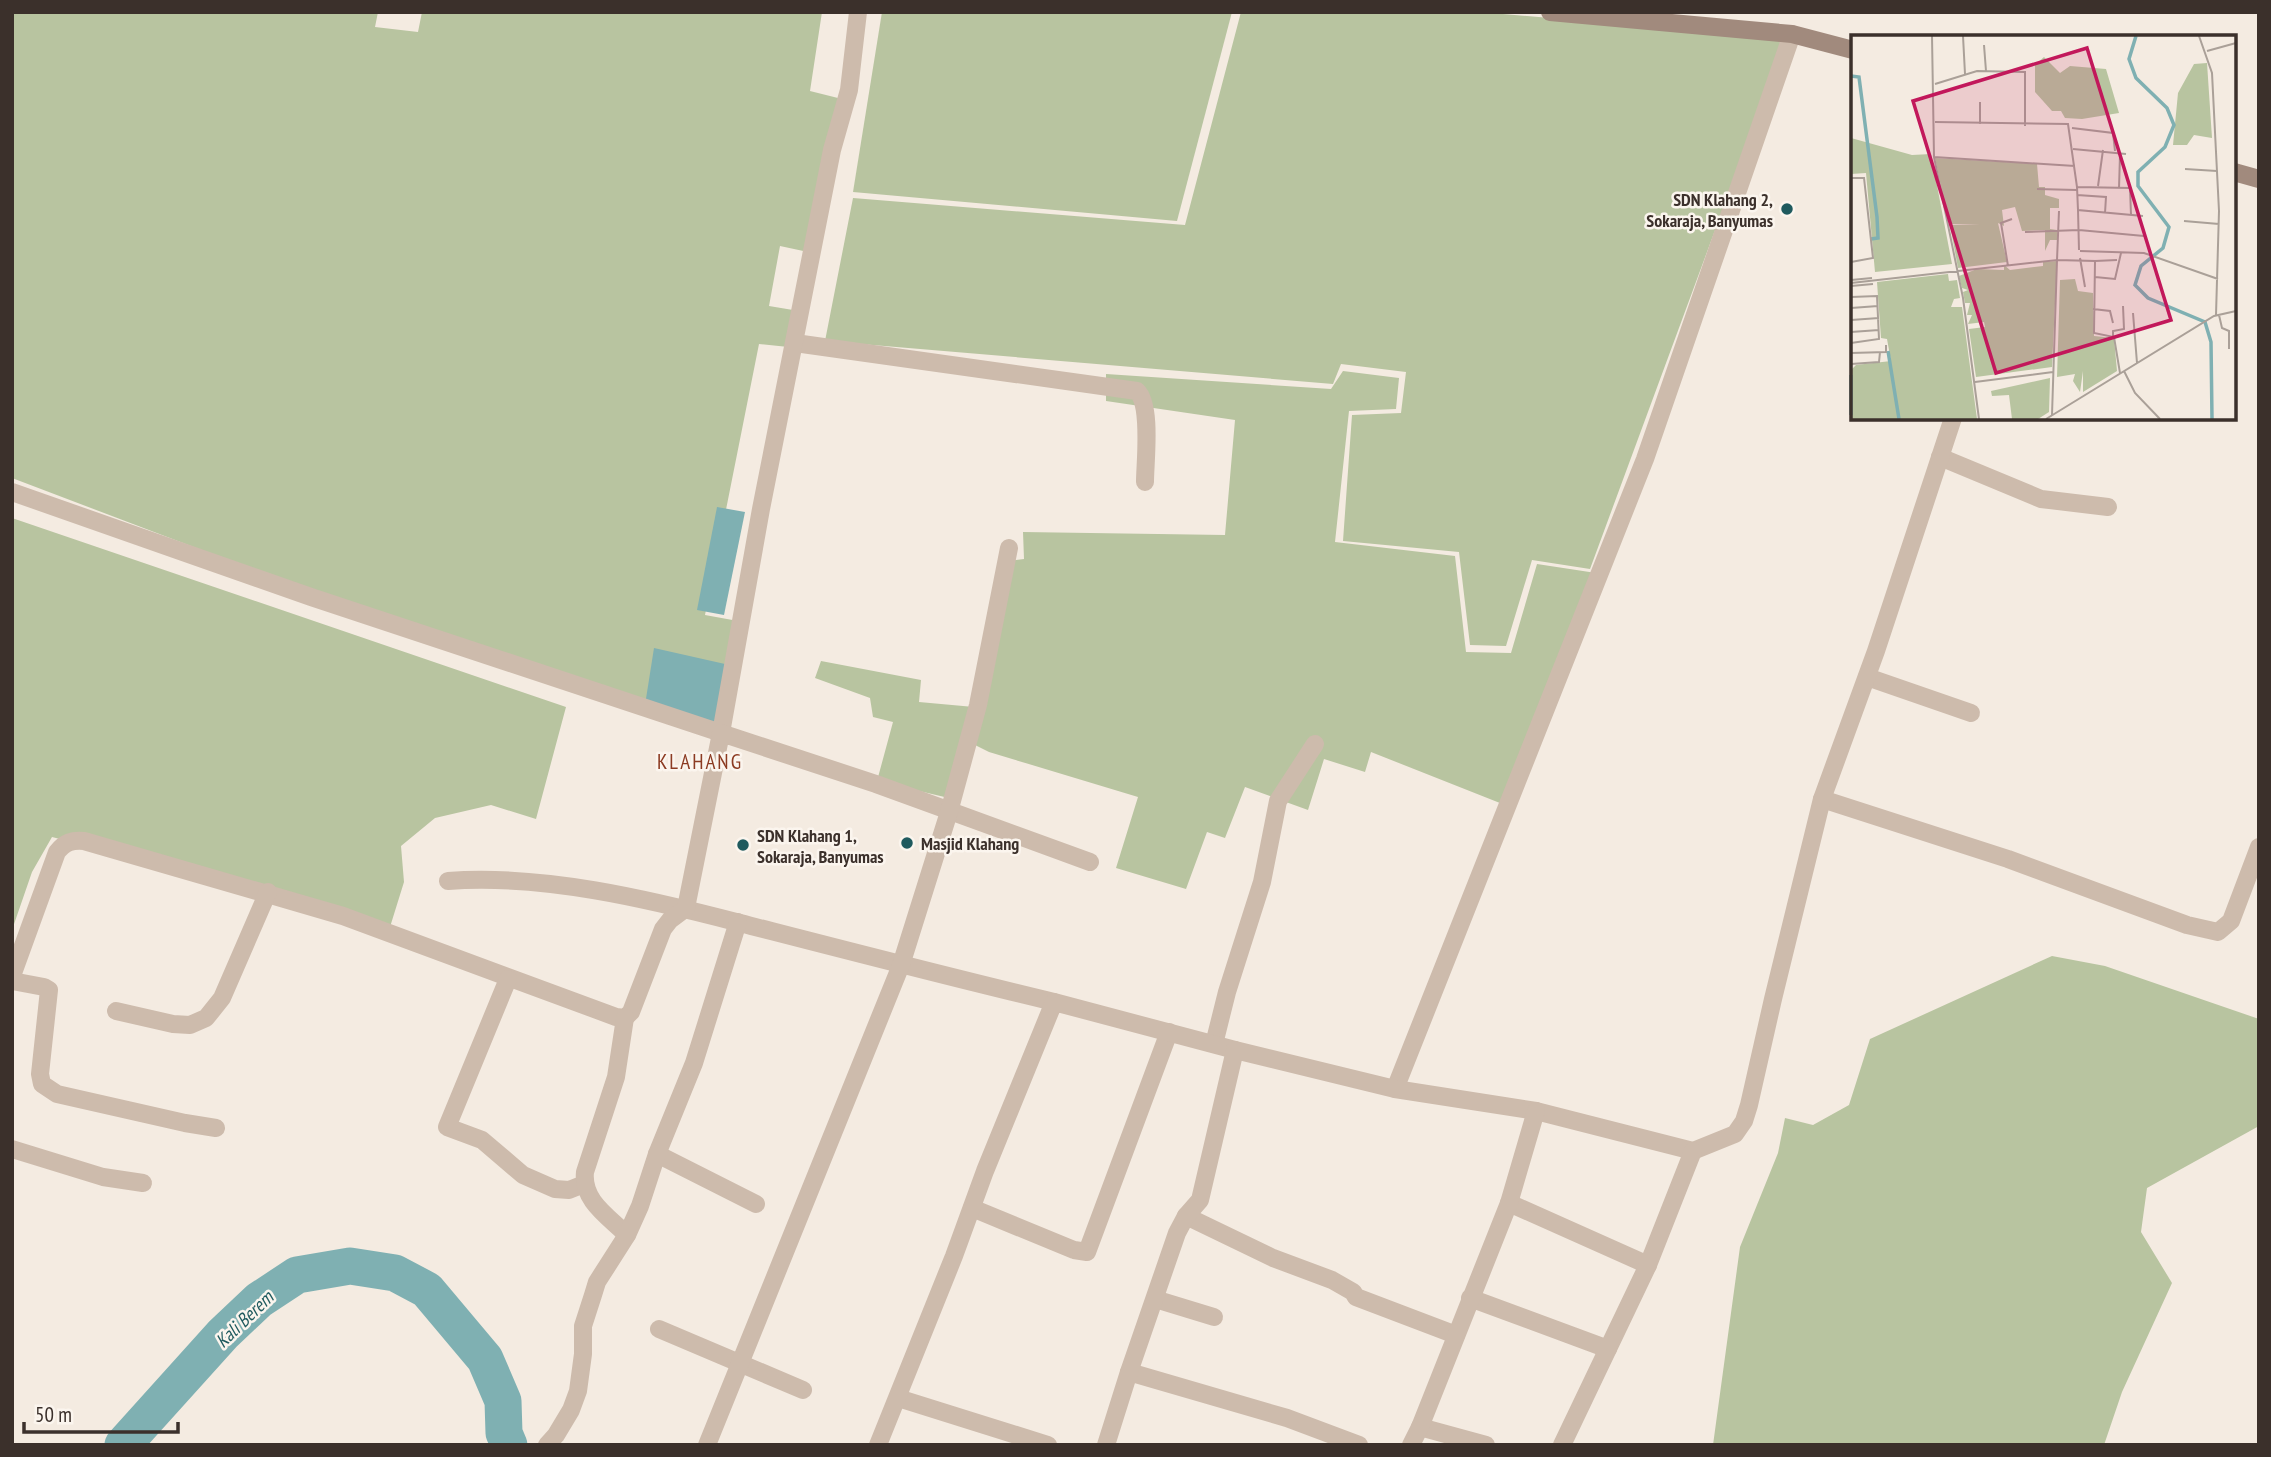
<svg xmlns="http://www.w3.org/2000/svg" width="2271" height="1457" viewBox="0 0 2271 1457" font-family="'PT Sans Narrow',sans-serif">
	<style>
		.green { fill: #b8c4a0 }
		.water { fill: #7fb0b2 }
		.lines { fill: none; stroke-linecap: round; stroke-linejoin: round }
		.river { stroke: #7fb0b2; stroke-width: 37 }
		.street { stroke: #cdbbac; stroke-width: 18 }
		.secondary { stroke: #a18a7d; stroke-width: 18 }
		.poi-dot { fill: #1f5a5e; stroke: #fbf5ee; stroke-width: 2.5 }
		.labels { text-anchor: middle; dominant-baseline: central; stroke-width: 5; stroke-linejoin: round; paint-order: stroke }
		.poi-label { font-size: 18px; font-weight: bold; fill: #3b302b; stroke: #fbf5ee; text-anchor: start }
		.water-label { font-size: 19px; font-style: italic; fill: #1f5a5e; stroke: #fbf5ee }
		.quarter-label { font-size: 21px; letter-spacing: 2px; fill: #8c3b22; stroke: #fbf5ee }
		.inset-river { fill: none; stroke: #7fb0b2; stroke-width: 3.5 }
		.inset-road { fill: none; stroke: #aaa098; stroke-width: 2 }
		.view { fill: #c2185b; fill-opacity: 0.15; stroke: #c2185b; stroke-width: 3.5 }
		.inset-edge { fill: none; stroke: #3b302b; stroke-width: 3.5 }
	</style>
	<rect width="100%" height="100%" fill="#f4ebe1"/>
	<g class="green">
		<polygon points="12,12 378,12 375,27 418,32 422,12 822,12 810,91 838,98 808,252 780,246 769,306 805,312 798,348 759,344 705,615 738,621 718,730 312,592 12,478"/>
		<polygon points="882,12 1232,12 1177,221 853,192"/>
		<polygon points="1241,12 1480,12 1786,38 1590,569 1532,560 1506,646 1470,645 1459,552 1343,541 1352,415 1401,413 1406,372 1341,364 1333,384 825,341 853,198 1185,225"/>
		<polygon points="1343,371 1399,378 1396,409 1349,411 1335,542 1455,556 1466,652 1511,653 1537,564 1596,573 1505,805 1371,752 1365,772 1324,759 1308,810 1245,787 1225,838 1207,832 1186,889 1116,868 1138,797 989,752 973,744 953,799 877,781 893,722 873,717 870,698 815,678 821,661 921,680 919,702 985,708 1008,561 1024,559 1023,532 1225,535 1235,420 1106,401 1106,374 1331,389"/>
		<polygon points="12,518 566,707 536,819 491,805 435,818 401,846 404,882 390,927 234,883 52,837 32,872 12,930"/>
		<polygon points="2052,956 2105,966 2259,1019 2259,1126 2147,1188 2141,1232 2172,1283 2122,1392 2104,1445 1713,1445 1740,1247 1778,1153 1785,1118 1813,1125 1849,1105 1870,1039"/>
	</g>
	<g class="water">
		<polygon points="717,507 745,512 724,615 697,610"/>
		<polygon points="654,648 725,664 715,724 645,705"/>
	</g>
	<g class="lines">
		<polyline class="river" points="123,1445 223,1334 259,1300 297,1275 350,1266 395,1273 427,1290 485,1359 503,1401 504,1433 509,1445"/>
		<g class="street">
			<path d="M795 343 1137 391C1152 405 1145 462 1145 482"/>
			<polyline points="1940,457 2041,499 2108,507"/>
			<polyline points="12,492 311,597 721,733 761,509 832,150 849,90 858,12"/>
			<polyline points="1867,677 1971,713"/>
			<polyline points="1822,799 2008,859 2187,925 2218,932 2231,921 2259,847"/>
			<path d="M448 881C543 874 648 899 740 923 845 950 949 977 1054 1002"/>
			<path d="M12 976 57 852C65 842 72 840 84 841L343 916 616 1017 625 1018 631 1012 663 929 670 920 686 908 721 733 876 784 1090 862"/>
			<polyline points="508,979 447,1127 482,1140 523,1175 555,1189 569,1190 584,1184"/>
			<polyline points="12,981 44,987 49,990 40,1074 42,1084 57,1094 185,1123 216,1128"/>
			<polyline points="116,1011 173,1024 190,1025 206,1018 222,998 268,892"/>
			<path d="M625 1018 616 1077 585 1172C582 1201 608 1216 627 1235"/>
			<polyline points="1214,1044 1227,992 1262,882 1278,801 1315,744"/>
			<polyline points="1395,1089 1645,459 1792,34"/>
			<polyline points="12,1149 103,1177 143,1183"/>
			<polyline points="657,1154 756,1204"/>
			<polyline points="1509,1203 1648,1265"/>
			<polyline points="972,1208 1074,1250 1087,1252 1169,1032"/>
			<polyline points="1186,1216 1273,1258 1332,1280 1353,1292 1356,1297 1456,1335"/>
			<polyline points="1470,1298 1608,1349"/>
			<polyline points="1155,1299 1214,1317"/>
			<polyline points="659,1329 803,1390"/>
			<polyline points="1129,1372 1287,1418 1359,1445"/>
			<polyline points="898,1398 1048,1445"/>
			<polyline points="1420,1427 1486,1445"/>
			<polyline points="547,1445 556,1435 571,1410 578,1391 583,1354 583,1326 593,1295 597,1282 627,1235 640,1206 657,1154 694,1063 738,922"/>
			<polyline points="707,1445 901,965 949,812 978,705 1009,548"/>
			<polyline points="878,1445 954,1256 985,1171 1054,1002 1235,1050"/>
			<polyline points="1106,1445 1129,1372 1177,1233 1186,1216 1200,1200 1235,1050 1395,1089 1536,1111 1693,1151 1735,1134 1744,1121 1749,1105 1773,999 1822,799 1876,651 1953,418"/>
			<polyline points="1411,1445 1420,1427 1509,1203 1536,1111"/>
			<polyline points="1562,1445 1648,1265 1693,1151"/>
		</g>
		<g class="secondary">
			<polyline points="1550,12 1792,34 1853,50"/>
			<polyline points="2234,172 2259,179"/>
		</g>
	</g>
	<g class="poi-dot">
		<circle cx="1787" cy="209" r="7"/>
		<circle cx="907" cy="843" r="7"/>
		<circle cx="743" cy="845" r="7"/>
	</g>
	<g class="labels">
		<g class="poi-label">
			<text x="1773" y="199" text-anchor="end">SDN Klahang 2,<tspan x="1773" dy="21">Sokaraja, Banyumas</tspan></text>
			<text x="757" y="835">SDN Klahang 1,<tspan x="757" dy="21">Sokaraja, Banyumas</tspan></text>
			<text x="921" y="843">Masjid Klahang</text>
		</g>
		<g class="water-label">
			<text transform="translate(244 1319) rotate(-44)">Kali Berem</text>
		</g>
		<g class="quarter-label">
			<text x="700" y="761">KLAHANG</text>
		</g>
	</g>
	<g transform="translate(1851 35)">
		<rect width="385" height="385" fill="#f4ebe1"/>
		<path d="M193 22 209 38 219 31 255 34 268 78 231 84 214 83 210 76H201L184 57V30ZM356 28 361 103 343 100 336 110H322L327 58 343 29ZM0 103 61 120 80 119 101 229 24 237 15 138 0 139ZM84 123 186 129 188 152H194V160L208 164V173H199V194L206 195 207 205H199L194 216V195L171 196 164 172 151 175 153 191 147 188 156 227 107 233 99 190 129 189H98ZM206 226 201 332 125 342 118 294 134 292 133 287 117 289 121 280H116L119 268H114L112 257 117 255 111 253 108 241 126 234 153 235V230L159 235 192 231V227ZM97 239 98 246 106 245 109 263 103 264 100 272H111L126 384H0V335L5 330 40 326 36 304 30 303 26 247ZM224 244 227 256 242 258 243 301 263 303 266 336 232 357V336L229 357 222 346 224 339 206 342 209 245ZM199 343 198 377 187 384H161L158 360 141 361 140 356Z" fill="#b8c4a0"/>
		<path class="inset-river" d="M285 1 278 24 285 43 316 73 323 90 314 112 287 137V151L318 192 312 213 290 231 284 250 297 263 354 287 360 307 361 384M0 41 8 42 26 182 27 203 20 204M37 316 48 384M0 340V380"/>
		<path class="inset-road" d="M81 1 83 122 112 263 128 384M112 1 114 39M348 1 361 38 368 176 365 280M133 10 135 36M356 16 385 8M84 49 126 36 174 37V91M129 67V89M84 87 217 89 226 152 279 153 280 180M221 93 262 98 264 116M222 114 275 119M83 122 224 131M334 134 366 136M0 143H13L22 223 0 227M247 151 252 115M226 152 227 175 292 181M268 153 269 120M186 154 226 155M226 160 255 162 254 178M227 175 228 215M208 176 206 225 244 226 243 298 263 302 269 338M333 186 368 189M174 197 228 195 293 201M229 216 293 218 367 244M229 223 234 252M244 226 266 225M157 231 150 188 161 184M244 242 264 244 270 218M0 245 21 243M0 248 206 225 201 380M0 251 22 249M0 262 26 261 28 304 0 308M0 273 27 271M242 274 259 276 262 288M282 278 286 328M368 280 371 293 378 296V314M0 285 28 283M0 297 28 295M262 301V296L273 294 272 271M0 318 35 317V310M0 329 28 327 29 317M273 336 284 358 309 384M124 347 202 337M195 384 363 281 385 276"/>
		<path class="view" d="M236 13 320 285 145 338 62 66Z"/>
		<rect width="385" height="385" class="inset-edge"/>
	</g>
	<rect width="2271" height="1457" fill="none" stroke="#3b302b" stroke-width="28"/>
	<path d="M24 1422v10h154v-10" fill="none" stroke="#3b302b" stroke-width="3.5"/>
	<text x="35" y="1422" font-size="21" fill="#3b302b" stroke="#fbf5ee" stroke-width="5" paint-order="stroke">50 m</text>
</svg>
